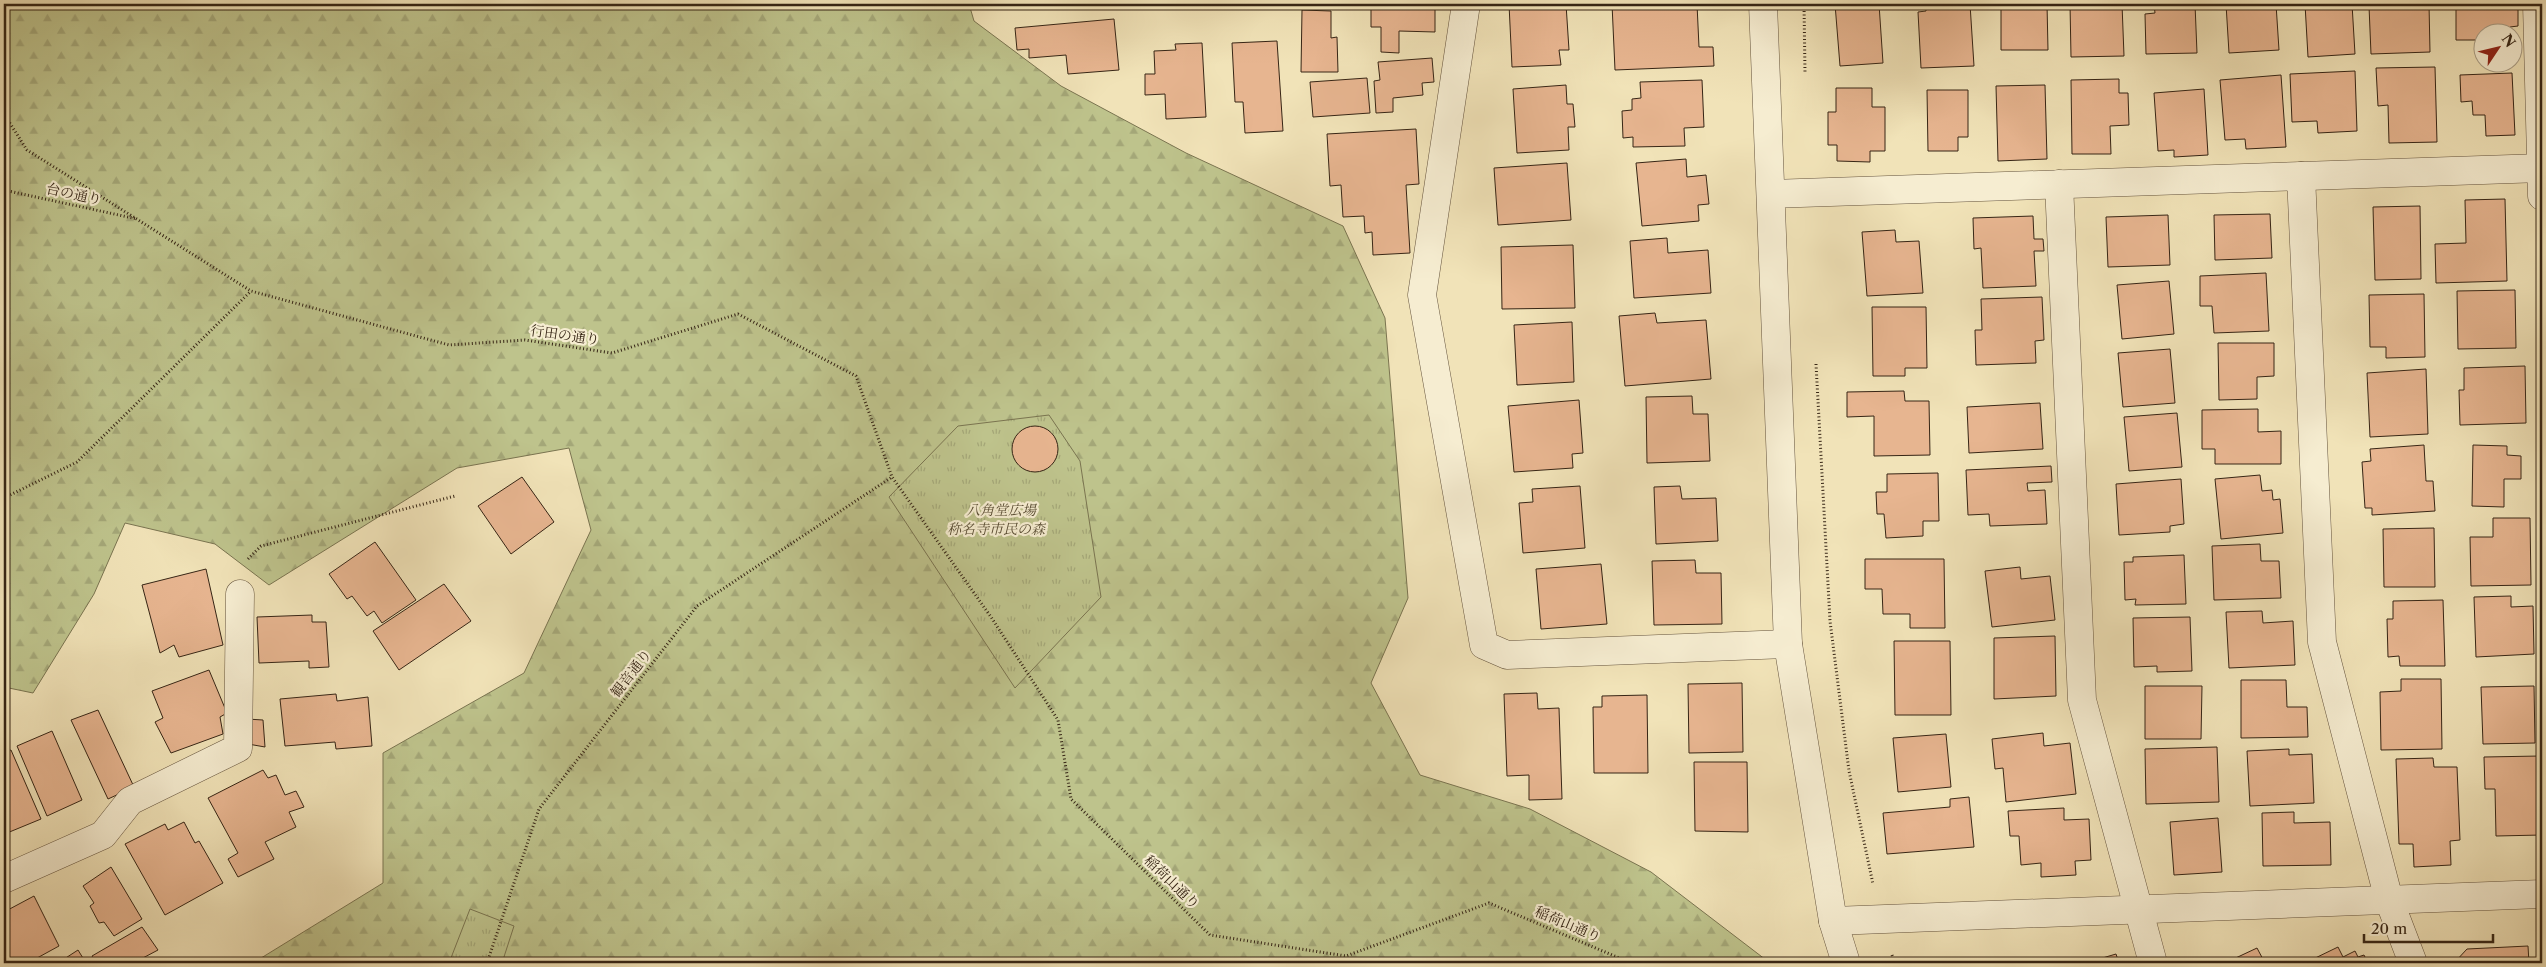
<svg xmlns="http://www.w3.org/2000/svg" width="2546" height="967" viewBox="0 0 2546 967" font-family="'Libre Caslon Text','Noto Serif JP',serif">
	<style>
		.forest { fill: url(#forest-firs); stroke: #7a7450 }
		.park { fill: url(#park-tufts); stroke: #7a7450 }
		.building { fill: #e7b590; stroke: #362515 }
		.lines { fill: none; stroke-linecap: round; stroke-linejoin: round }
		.minor-casing { stroke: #65543e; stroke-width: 29 }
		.path { stroke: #362515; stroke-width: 3; stroke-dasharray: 1 2.5; stroke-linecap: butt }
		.minor { stroke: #f6edd1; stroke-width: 28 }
		.labels { text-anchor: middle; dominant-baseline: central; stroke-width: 4.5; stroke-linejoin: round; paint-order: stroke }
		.street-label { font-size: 14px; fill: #362515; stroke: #f6edd1 }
		.park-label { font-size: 14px; font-style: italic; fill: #584c33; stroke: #f6edd1 }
	</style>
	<defs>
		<pattern id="forest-firs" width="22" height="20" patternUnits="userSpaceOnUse" patternTransform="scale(1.25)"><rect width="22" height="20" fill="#bec38c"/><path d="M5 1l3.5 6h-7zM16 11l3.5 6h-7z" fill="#a4a778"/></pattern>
		<pattern id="park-tufts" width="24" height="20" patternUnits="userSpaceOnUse" patternTransform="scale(1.25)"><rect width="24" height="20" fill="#bec38c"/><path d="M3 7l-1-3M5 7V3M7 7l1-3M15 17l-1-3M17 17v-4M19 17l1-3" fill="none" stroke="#a4a778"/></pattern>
	</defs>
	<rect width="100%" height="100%" fill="#f1e3b8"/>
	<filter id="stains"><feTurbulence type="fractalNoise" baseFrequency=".004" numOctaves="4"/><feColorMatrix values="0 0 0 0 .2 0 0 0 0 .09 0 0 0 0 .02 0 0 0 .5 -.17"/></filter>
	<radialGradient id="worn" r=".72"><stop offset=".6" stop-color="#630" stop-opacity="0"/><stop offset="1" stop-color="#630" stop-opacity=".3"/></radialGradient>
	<polygon class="forest" points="4,4 969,4 974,21 1061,86 1186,153 1343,226 1385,318 1408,598 1371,683 1420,775 1530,809 1651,872 1770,963 253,963 383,883 383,753 524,673 591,530 569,448 457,468 269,585 215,544 125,523 94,594 33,693 4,687"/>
	<g class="park">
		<polygon points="1049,415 1080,461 1101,597 1015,688 889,497 958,426"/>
		<polygon points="470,909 514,926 502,963 449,963"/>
	</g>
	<g class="building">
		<polygon points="1371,4 1435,4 1435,32 1399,31 1399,53 1381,52 1381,27 1371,27"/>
		<polygon points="1509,4 1566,4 1569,50 1559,50 1561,65 1512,67"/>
		<polygon points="1612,4 1697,4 1699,47 1713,47 1714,66 1615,70"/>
		<polygon points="1835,4 1879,4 1883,63 1840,66"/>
		<polygon points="1926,4 1970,4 1974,66 1921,68 1918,12 1926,11"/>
		<polygon points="2001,4 2047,4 2048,50 2001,50"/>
		<polygon points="2070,4 2122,4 2124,56 2071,57"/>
		<polygon points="2154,4 2195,4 2197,53 2146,54 2145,14 2155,13"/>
		<polygon points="2226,4 2276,4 2279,50 2229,53"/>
		<polygon points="2305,4 2352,4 2355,54 2308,57"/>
		<polygon points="2429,4 2430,52 2371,54 2369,6"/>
		<polygon points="2456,4 2518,4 2518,26 2510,27 2510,32 2484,32 2484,40 2456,40"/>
		<polygon points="1302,10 1331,11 1331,38 1337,37 1338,72 1301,72"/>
		<polygon points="1114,19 1119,70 1068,74 1066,55 1029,58 1029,49 1017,50 1015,28"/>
		<polygon points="1277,41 1283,131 1245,133 1243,102 1235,102 1232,43"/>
		<polygon points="1202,43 1206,117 1166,119 1165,94 1145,95 1145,74 1155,74 1154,51 1176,50 1175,44"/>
		<polygon points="1432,58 1434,82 1422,83 1423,95 1393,98 1393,112 1376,113 1374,81 1380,80 1378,62"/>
		<polygon points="2435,67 2437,142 2389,143 2388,105 2378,106 2376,68"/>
		<polygon points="2355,71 2357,131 2318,133 2317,121 2292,122 2290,74"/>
		<polygon points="2512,73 2515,135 2486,136 2485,115 2473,115 2472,101 2461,102 2460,75"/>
		<polygon points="2281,75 2286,147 2246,149 2245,139 2225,140 2220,80"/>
		<polygon points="1367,78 1370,113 1313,117 1310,82"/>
		<polygon points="2119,79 2119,93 2128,93 2129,125 2110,126 2111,154 2072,154 2071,80"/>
		<polygon points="1702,80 1704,127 1684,128 1685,146 1633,147 1633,137 1623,138 1622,111 1632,110 1632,99 1641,98 1640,82"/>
		<polygon points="1566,85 1567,104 1573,104 1575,127 1568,127 1569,150 1517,153 1513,89"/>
		<polygon points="2045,85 2047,159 1998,161 1996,86"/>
		<polygon points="1836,88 1872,88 1872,107 1885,107 1885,151 1870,151 1870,162 1837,161 1837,145 1828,145 1828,112 1836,112"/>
		<polygon points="2204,89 2208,155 2174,157 2174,150 2158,151 2154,93"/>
		<polygon points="1927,90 1968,90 1968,137 1958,137 1958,151 1928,151"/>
		<polygon points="1416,129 1419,184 1406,185 1410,253 1373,255 1372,232 1365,233 1364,216 1343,217 1341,185 1330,186 1327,134"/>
		<polygon points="1686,159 1687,177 1706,175 1709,204 1698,205 1699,221 1642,226 1636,163"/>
		<polygon points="1567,163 1571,220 1498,225 1494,168"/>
		<polygon points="2505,199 2507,281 2436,283 2435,244 2466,243 2465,200"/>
		<polygon points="2420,206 2421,279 2375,280 2373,207"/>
		<polygon points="2270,214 2272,258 2215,260 2214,215"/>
		<polygon points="2168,215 2170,265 2108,267 2106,217"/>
		<polygon points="2033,216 2034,239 2043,239 2044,251 2034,251 2036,286 1983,288 1981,248 1974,249 1973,218"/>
		<polygon points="1895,230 1896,242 1919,241 1923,293 1867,296 1862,232"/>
		<polygon points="1667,238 1668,253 1708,250 1711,293 1634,298 1630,241"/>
		<polygon points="1573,245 1575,308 1502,309 1501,247"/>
		<polygon points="2266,273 2269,331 2214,333 2212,306 2200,306 2200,276"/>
		<polygon points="2169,281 2174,334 2122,339 2117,285"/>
		<polygon points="2515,290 2516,348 2458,349 2457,291"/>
		<polygon points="2424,294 2425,357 2386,358 2386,347 2370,347 2369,295"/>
		<polygon points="2042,297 2044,340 2035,341 2036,363 1976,365 1975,330 1982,330 1981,299"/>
		<polygon points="1872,307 1926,307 1927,368 1905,368 1905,376 1873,376"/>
		<polygon points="1655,313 1657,323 1706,320 1711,379 1625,386 1619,316"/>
		<polygon points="1572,322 1574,382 1517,385 1514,325"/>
		<polygon points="2218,343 2274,343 2274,376 2257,377 2257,399 2219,400"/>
		<polygon points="2170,349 2175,403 2123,407 2118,353"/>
		<polygon points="2525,366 2526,423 2460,425 2459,390 2464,390 2464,368"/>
		<polygon points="2426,369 2428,434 2370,437 2367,373"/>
		<polygon points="1904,391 1905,401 1929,401 1930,455 1874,456 1874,416 1847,417 1847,392"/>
		<polygon points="1692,396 1693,414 1708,414 1710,461 1647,463 1646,397"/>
		<polygon points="1579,400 1583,453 1572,454 1573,468 1514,472 1508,406"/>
		<polygon points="2040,403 2043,449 1969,453 1967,407"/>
		<polygon points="2258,409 2258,432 2281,431 2281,464 2215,464 2215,449 2202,449 2202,410"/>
		<polygon points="2177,413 2182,467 2129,471 2124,417"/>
		<circle cx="1035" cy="449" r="23"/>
		<polygon points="2424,445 2426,481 2433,481 2435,511 2372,515 2372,508 2365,508 2362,462 2371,461 2370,449"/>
		<polygon points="2473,445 2507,446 2507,455 2521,456 2521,479 2504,479 2504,507 2472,506"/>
		<polygon points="2051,466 2052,482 2027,483 2028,491 2045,490 2047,524 1990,526 1989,514 1968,515 1966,470"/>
		<polygon points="1938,473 1939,521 1923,521 1923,536 1886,538 1884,514 1877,514 1876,492 1887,492 1887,474"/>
		<polygon points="2260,475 2262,491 2272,490 2273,500 2280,499 2283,533 2221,539 2215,479"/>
		<polygon points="522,477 554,522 511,554 478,506"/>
		<polygon points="2181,479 2184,524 2170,526 2170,532 2119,535 2116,484"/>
		<polygon points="1580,486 1585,548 1523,553 1519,503 1533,502 1532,489"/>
		<polygon points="1680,486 1682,499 1716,498 1718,541 1656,544 1654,487"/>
		<polygon points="2493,518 2530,518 2531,585 2471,586 2470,537 2493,537"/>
		<polygon points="2434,528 2435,587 2384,587 2383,529"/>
		<polygon points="375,542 416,600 382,623 374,611 367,616 352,596 347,599 329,574"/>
		<polygon points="2260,544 2261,561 2279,561 2281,598 2214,600 2212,546"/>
		<polygon points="2184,555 2186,604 2135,605 2136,599 2125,600 2124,562 2133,562 2133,557"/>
		<polygon points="1865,559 1944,559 1945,628 1910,628 1910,614 1883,614 1882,589 1865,589"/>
		<polygon points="1695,560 1696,573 1721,573 1722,624 1654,625 1652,561"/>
		<polygon points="1601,564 1607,624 1541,629 1536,569"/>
		<polygon points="2020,567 2021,579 2050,576 2055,620 1992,627 1985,571"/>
		<polygon points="206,569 223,645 179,657 174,645 160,653 142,585"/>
		<polygon points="444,584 471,621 399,670 373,631"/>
		<polygon points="2511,596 2511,607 2533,606 2534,654 2476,657 2474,597"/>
		<polygon points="2443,600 2445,666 2400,666 2399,656 2388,657 2387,619 2393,619 2393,601"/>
		<polygon points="2262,611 2263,623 2293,621 2295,665 2229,668 2226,612"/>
		<polygon points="312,615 312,622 326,622 329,667 309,668 309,661 259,663 257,617"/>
		<polygon points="2190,617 2192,671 2157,672 2157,666 2134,667 2133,618"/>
		<polygon points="2055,636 2056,696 1994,699 1994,638"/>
		<polygon points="1894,641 1950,641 1951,715 1895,715"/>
		<polygon points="209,670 227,713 220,717 223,734 171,753 155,722 163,718 152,691"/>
		<polygon points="2401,679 2441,679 2442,749 2381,750 2380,692 2401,691"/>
		<polygon points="2241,680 2286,680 2287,707 2307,707 2308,737 2241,738"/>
		<polygon points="1742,683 1743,752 1689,753 1688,684"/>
		<polygon points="2145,686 2202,686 2201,739 2145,739"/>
		<polygon points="2534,686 2535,743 2483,744 2481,687"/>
		<polygon points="1537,693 1538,709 1559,708 1562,799 1529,800 1529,775 1507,776 1504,694"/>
		<polygon points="336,694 337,701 368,697 372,746 336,749 335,742 285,746 280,699"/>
		<polygon points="1647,695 1648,773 1594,773 1593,707 1602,707 1602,696"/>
		<polygon points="98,710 134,787 108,799 71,720"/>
		<polygon points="247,719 263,720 265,747 248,744"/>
		<polygon points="52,731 82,800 47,816 17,746"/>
		<polygon points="2043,733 2044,746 2070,743 2076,794 2006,802 2003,768 1995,769 1992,739"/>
		<polygon points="1946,734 1951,787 1898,792 1893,738"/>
		<polygon points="2217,747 2219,802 2146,804 2145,749"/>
		<polygon points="2289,749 2289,755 2312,754 2314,803 2250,806 2247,751"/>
		<polygon points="11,750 41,819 7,833 4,825 4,752"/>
		<polygon points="2540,756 2542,835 2496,836 2495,789 2485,789 2484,757"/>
		<polygon points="2433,758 2434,767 2457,767 2460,840 2450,841 2451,865 2414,867 2413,844 2399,844 2396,759"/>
		<polygon points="1694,762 1747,762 1748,832 1695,831"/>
		<polygon points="263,770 268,778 276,775 285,795 296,791 304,807 289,812 296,827 265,842 274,859 238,877 228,859 238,853 208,798"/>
		<polygon points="1969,797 1974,847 1887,854 1883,813 1950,807 1950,799"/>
		<polygon points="2064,808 2064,820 2089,819 2091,860 2075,861 2076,875 2041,877 2041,863 2021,865 2019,836 2010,836 2008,811"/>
		<polygon points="2294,812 2294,823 2330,822 2331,865 2263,866 2262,813"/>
		<polygon points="2218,818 2222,872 2174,875 2170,822"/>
		<polygon points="184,822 195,843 199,841 223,883 165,915 125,844 165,824 168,830"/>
		<polygon points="111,867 142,919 114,936 104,922 99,923 90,906 94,903 83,886"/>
		<polygon points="34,896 59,946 28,963 8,963 4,953 4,912"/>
		<polygon points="142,927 158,950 141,959 145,963 96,963 92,956"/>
		<polygon points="2528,946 2529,963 2454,963 2467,949"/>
		<polygon points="2338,947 2343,957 2355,951 2358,957 2364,955 2368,963 2305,963"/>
		<polygon points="2257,948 2265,963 2225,963"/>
		<polygon points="78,950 86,963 58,963"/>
		<polygon points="2116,954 2119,963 2090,963 2089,962"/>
		<polygon points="1992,958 1995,963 1978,963"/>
		<polygon points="1958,959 1959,963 1919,963"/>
	</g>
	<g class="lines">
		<g class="minor-casing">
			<g id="minor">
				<polyline points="1466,4 1422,295 1484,645 1507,655 1788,644"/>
				<polyline points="1763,4 1788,644 1833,921 1846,963"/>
				<polyline points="2537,4 2542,196"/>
				<polyline points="2301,176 2322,642 2389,900 2413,963"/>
				<polyline points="2059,184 2082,700 2153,963"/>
				<polyline points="1771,194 2542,168"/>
				<polyline points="4,879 103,835 130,801 238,748 240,594"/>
				<polyline points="1833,921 2542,894"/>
			</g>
		</g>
		<g class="path">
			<polyline points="1804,4 1805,73"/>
			<polyline points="4,114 27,150 251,291 449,345 525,340 612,353 738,314 856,376 892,477 991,617 1058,720 1071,799 1210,935 1346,956 1489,903 1624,960 1627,963"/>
			<polyline points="4,190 137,219"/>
			<polyline points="1816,364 1830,621 1849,771 1873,884"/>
			<polyline points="4,498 77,462 251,291"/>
			<polyline points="248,559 261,546 455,496"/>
			<polyline points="1892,955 1895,963"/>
			<polyline points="487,963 539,809 697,606 892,477"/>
		</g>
		<use href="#minor" class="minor"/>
	</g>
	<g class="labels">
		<g class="street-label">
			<text transform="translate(74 194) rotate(12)">台の通り</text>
			<text transform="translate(565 335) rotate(8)">行田の通り</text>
			<text transform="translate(631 673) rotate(-52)">観音通り</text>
			<text transform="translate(1172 882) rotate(44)">稲荷山通り</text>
			<text transform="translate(1568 924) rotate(23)">稲荷山通り</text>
		</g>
		<g class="park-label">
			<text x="1001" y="510">八角堂広場</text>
			<text x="996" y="529">称名寺市民の森</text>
		</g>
	</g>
	<rect width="2546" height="967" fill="none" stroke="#f1e3b8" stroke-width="20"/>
	<rect x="5" y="5" width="2536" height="957" fill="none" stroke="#362515" stroke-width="2.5"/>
	<rect x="10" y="10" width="2526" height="947" fill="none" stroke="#362515"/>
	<g transform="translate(2498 48) rotate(55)"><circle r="24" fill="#f6edd1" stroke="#a99d86"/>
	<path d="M0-4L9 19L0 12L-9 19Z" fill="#8f2418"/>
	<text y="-8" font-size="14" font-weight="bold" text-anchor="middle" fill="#362515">N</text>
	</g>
	<path d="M2364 934v8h129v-8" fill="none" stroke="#362515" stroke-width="2.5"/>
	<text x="2371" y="934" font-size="15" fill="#362515" stroke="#f6edd1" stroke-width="4" paint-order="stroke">20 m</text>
	<rect width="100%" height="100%" filter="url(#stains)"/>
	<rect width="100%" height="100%" fill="url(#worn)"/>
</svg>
